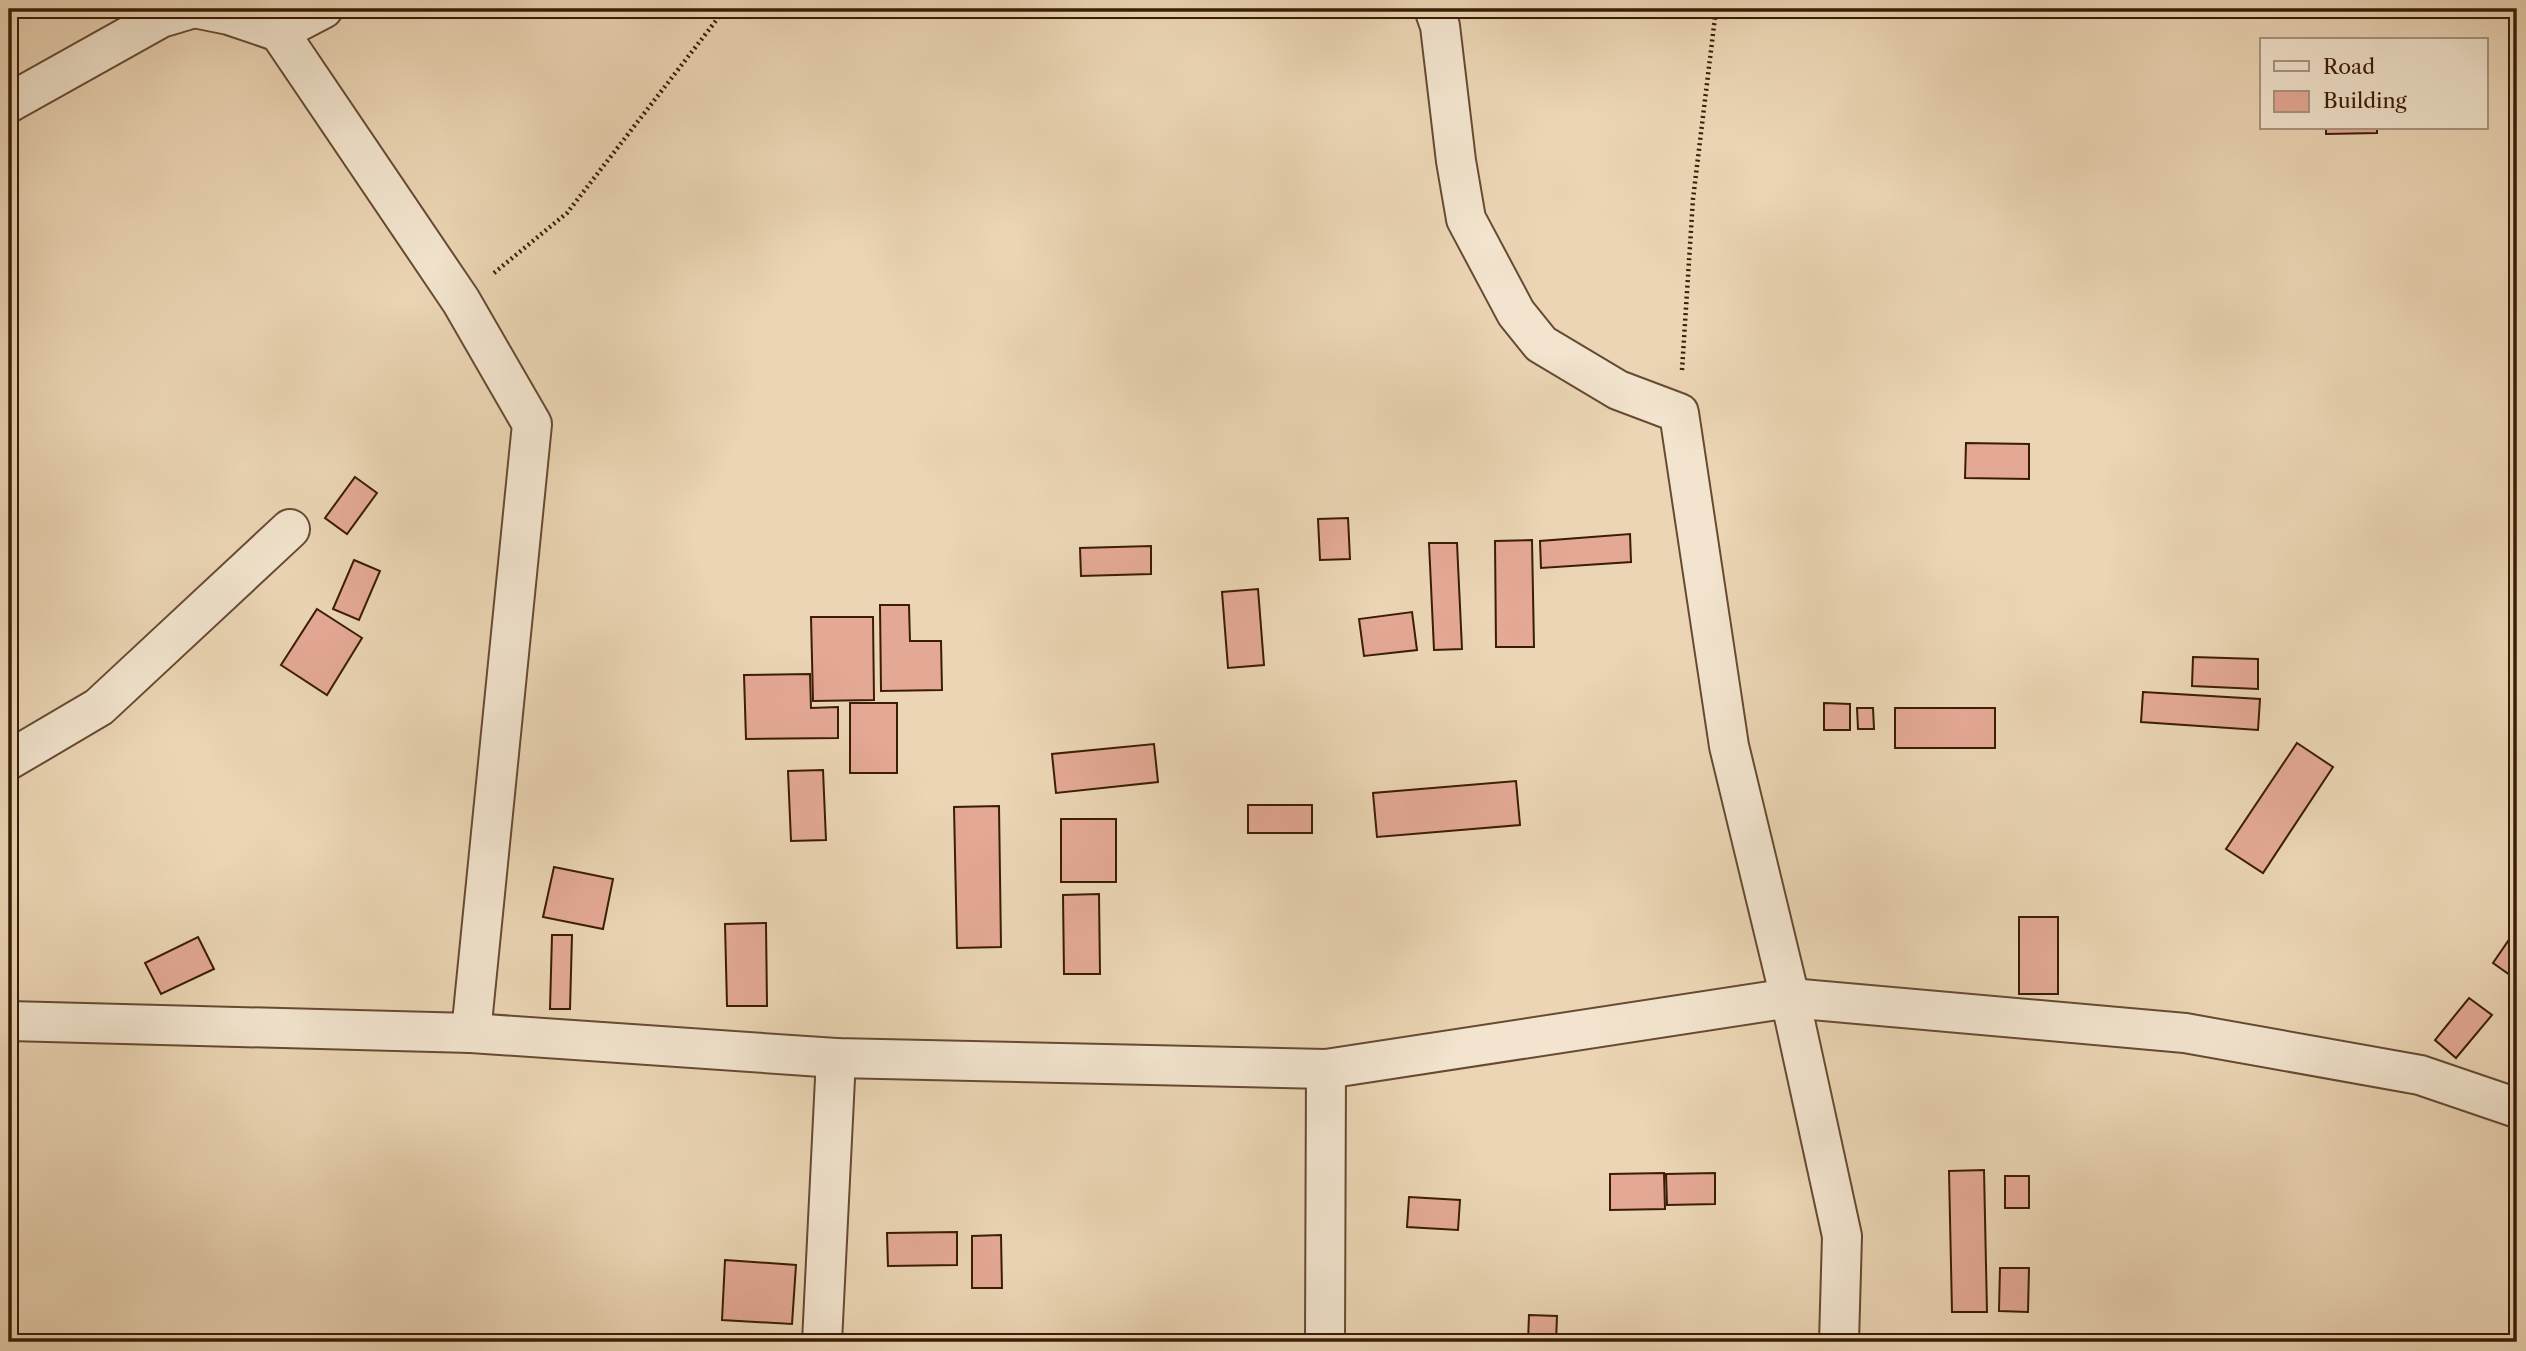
<svg xmlns="http://www.w3.org/2000/svg" width="2526" height="1351" viewBox="0 0 2526 1351" font-family="'Libre Caslon Text',serif">
	<style>
		.building { fill: #e4a995; stroke: #3b1c07; stroke-width: 2 }
		.lines { fill: none; stroke-linecap: round; stroke-linejoin: round }
		.minor-casing { stroke: #674a32; stroke-width: 42 }
		.path { stroke: #3b1c07; stroke-width: 4.5; stroke-dasharray: 2 3.5; stroke-linecap: butt }
		.minor { stroke: #f2e4ce; stroke-width: 38 }
	</style>
	<rect width="100%" height="100%" fill="#ebd5b4"/>
	<filter id="stains"><feTurbulence type="fractalNoise" baseFrequency=".00286" numOctaves="4"/><feColorMatrix values="0 0 0 0 .2 0 0 0 0 .09 0 0 0 0 .02 0 0 0 .5 -.17"/></filter>
	<radialGradient id="worn" r=".72"><stop offset=".6" stop-color="#630" stop-opacity="0"/><stop offset="1" stop-color="#630" stop-opacity=".3"/></radialGradient>
	<g class="building">
		<polygon points="2326,128 2377,128 2377,133 2326,134"/>
		<polygon points="1966,443 2029,444 2029,479 1965,478"/>
		<polygon points="355,477 377,493 347,534 325,518"/>
		<polygon points="1348,518 1350,559 1320,560 1318,519"/>
		<polygon points="1630,534 1631,562 1541,568 1540,541"/>
		<polygon points="1532,540 1534,647 1496,647 1495,541"/>
		<polygon points="1429,543 1457,543 1462,649 1434,650"/>
		<polygon points="1151,546 1151,574 1081,576 1080,548"/>
		<polygon points="354,560 380,571 359,620 333,609"/>
		<polygon points="1258,589 1264,665 1228,668 1222,592"/>
		<polygon points="880,605 909,605 910,641 941,641 942,690 881,691"/>
		<polygon points="317,609 362,638 327,695 281,665"/>
		<polygon points="1412,612 1417,650 1364,656 1359,619"/>
		<polygon points="811,617 873,617 874,700 813,701"/>
		<polygon points="2193,657 2258,659 2258,689 2192,686"/>
		<polygon points="810,674 811,708 838,707 838,738 746,739 744,675"/>
		<polygon points="2143,692 2260,699 2258,730 2141,722"/>
		<rect x="850" y="703" width="47" height="70"/>
		<polygon points="1824,703 1850,704 1850,730 1824,730"/>
		<polygon points="1857,708 1873,708 1874,729 1858,729"/>
		<rect x="1895" y="708" width="100" height="40"/>
		<polygon points="2297,743 2333,767 2263,873 2226,849"/>
		<polygon points="1154,744 1158,782 1056,793 1052,754"/>
		<polygon points="823,770 826,840 791,841 788,771"/>
		<polygon points="1516,781 1520,825 1377,837 1373,793"/>
		<rect x="1248" y="805" width="64" height="28"/>
		<polygon points="999,806 1001,947 957,948 954,807"/>
		<rect x="1061" y="819" width="55" height="63"/>
		<polygon points="554,867 613,879 603,929 543,917"/>
		<polygon points="1099,894 1100,974 1064,974 1063,895"/>
		<rect x="2019" y="917" width="39" height="77"/>
		<polygon points="766,923 767,1006 727,1006 725,924"/>
		<polygon points="2517,928 2517,980 2493,963"/>
		<polygon points="552,935 572,935 570,1009 550,1009"/>
		<polygon points="198,937 214,969 161,994 145,963"/>
		<polygon points="2469,998 2492,1015 2456,1058 2435,1040"/>
		<polygon points="1984,1170 1987,1312 1952,1312 1949,1171"/>
		<polygon points="1664,1173 1665,1209 1610,1210 1610,1174"/>
		<polygon points="1715,1173 1715,1204 1667,1205 1666,1174"/>
		<rect x="2005" y="1176" width="24" height="32"/>
		<polygon points="1409,1197 1460,1200 1458,1230 1407,1227"/>
		<polygon points="957,1232 957,1265 888,1266 887,1233"/>
		<polygon points="1001,1235 1002,1288 972,1288 972,1236"/>
		<polygon points="725,1260 796,1265 792,1324 722,1320"/>
		<polygon points="2000,1268 2029,1268 2028,1312 1999,1311"/>
		<polygon points="1529,1315 1557,1316 1556,1342 1528,1342"/>
		<polygon points="649,1341 726,1342 649,1342"/>
	</g>
	<g class="lines">
		<g class="minor-casing">
			<g id="minor">
				<polyline points="199,9 229,15 279,32 461,301 532,424 471,1033"/>
				<polyline points="1434,9 1440,26 1456,161 1466,219 1516,313 1541,344 1618,390 1679,413 1729,746 1790,998 1842,1236 1839,1342"/>
				<polyline points="279,32 323,9"/>
				<polyline points="9,103 161,18 191,9"/>
				<polyline points="9,760 99,707 290,529"/>
				<polyline points="9,1021 471,1033 836,1058 1326,1069 1790,998 2185,1033 2420,1075 2517,1108"/>
				<polyline points="822,1342 836,1058"/>
				<polyline points="1325,1342 1326,1069"/>
			</g>
		</g>
		<g class="path">
			<polyline points="494,273 567,213 725,9"/>
			<polyline points="1682,370 1693,199 1716,9"/>
		</g>
		<use href="#minor" class="minor"/>
	</g>
	<rect width="2526" height="1351" fill="none" stroke="#ebd5b4" stroke-width="35"/>
	<rect x="10" y="10" width="2505" height="1330" fill="none" stroke="#3b1c07" stroke-width="3.5"/>
	<rect x="18" y="18" width="2491" height="1316" fill="none" stroke="#3b1c07" stroke-width="2"/>
	<rect x="2260" y="38" width="228" height="91" fill="#f2e4ce" stroke="#a9947e" stroke-width="2"/>
	<rect x="2274" y="61" width="35" height="10" fill="#f2e4ce" stroke="#a9947e" stroke-width="2"/>
	<text x="2323" y="74" font-size="21" fill="#3b1c07">Road</text>
	<rect x="2274" y="91" width="35" height="21" fill="#e4a995" stroke="#a9947e" stroke-width="2"/>
	<text x="2323" y="108" font-size="21" fill="#3b1c07">Building</text>
	<rect width="100%" height="100%" filter="url(#stains)"/>
	<rect width="100%" height="100%" fill="url(#worn)"/>
</svg>
